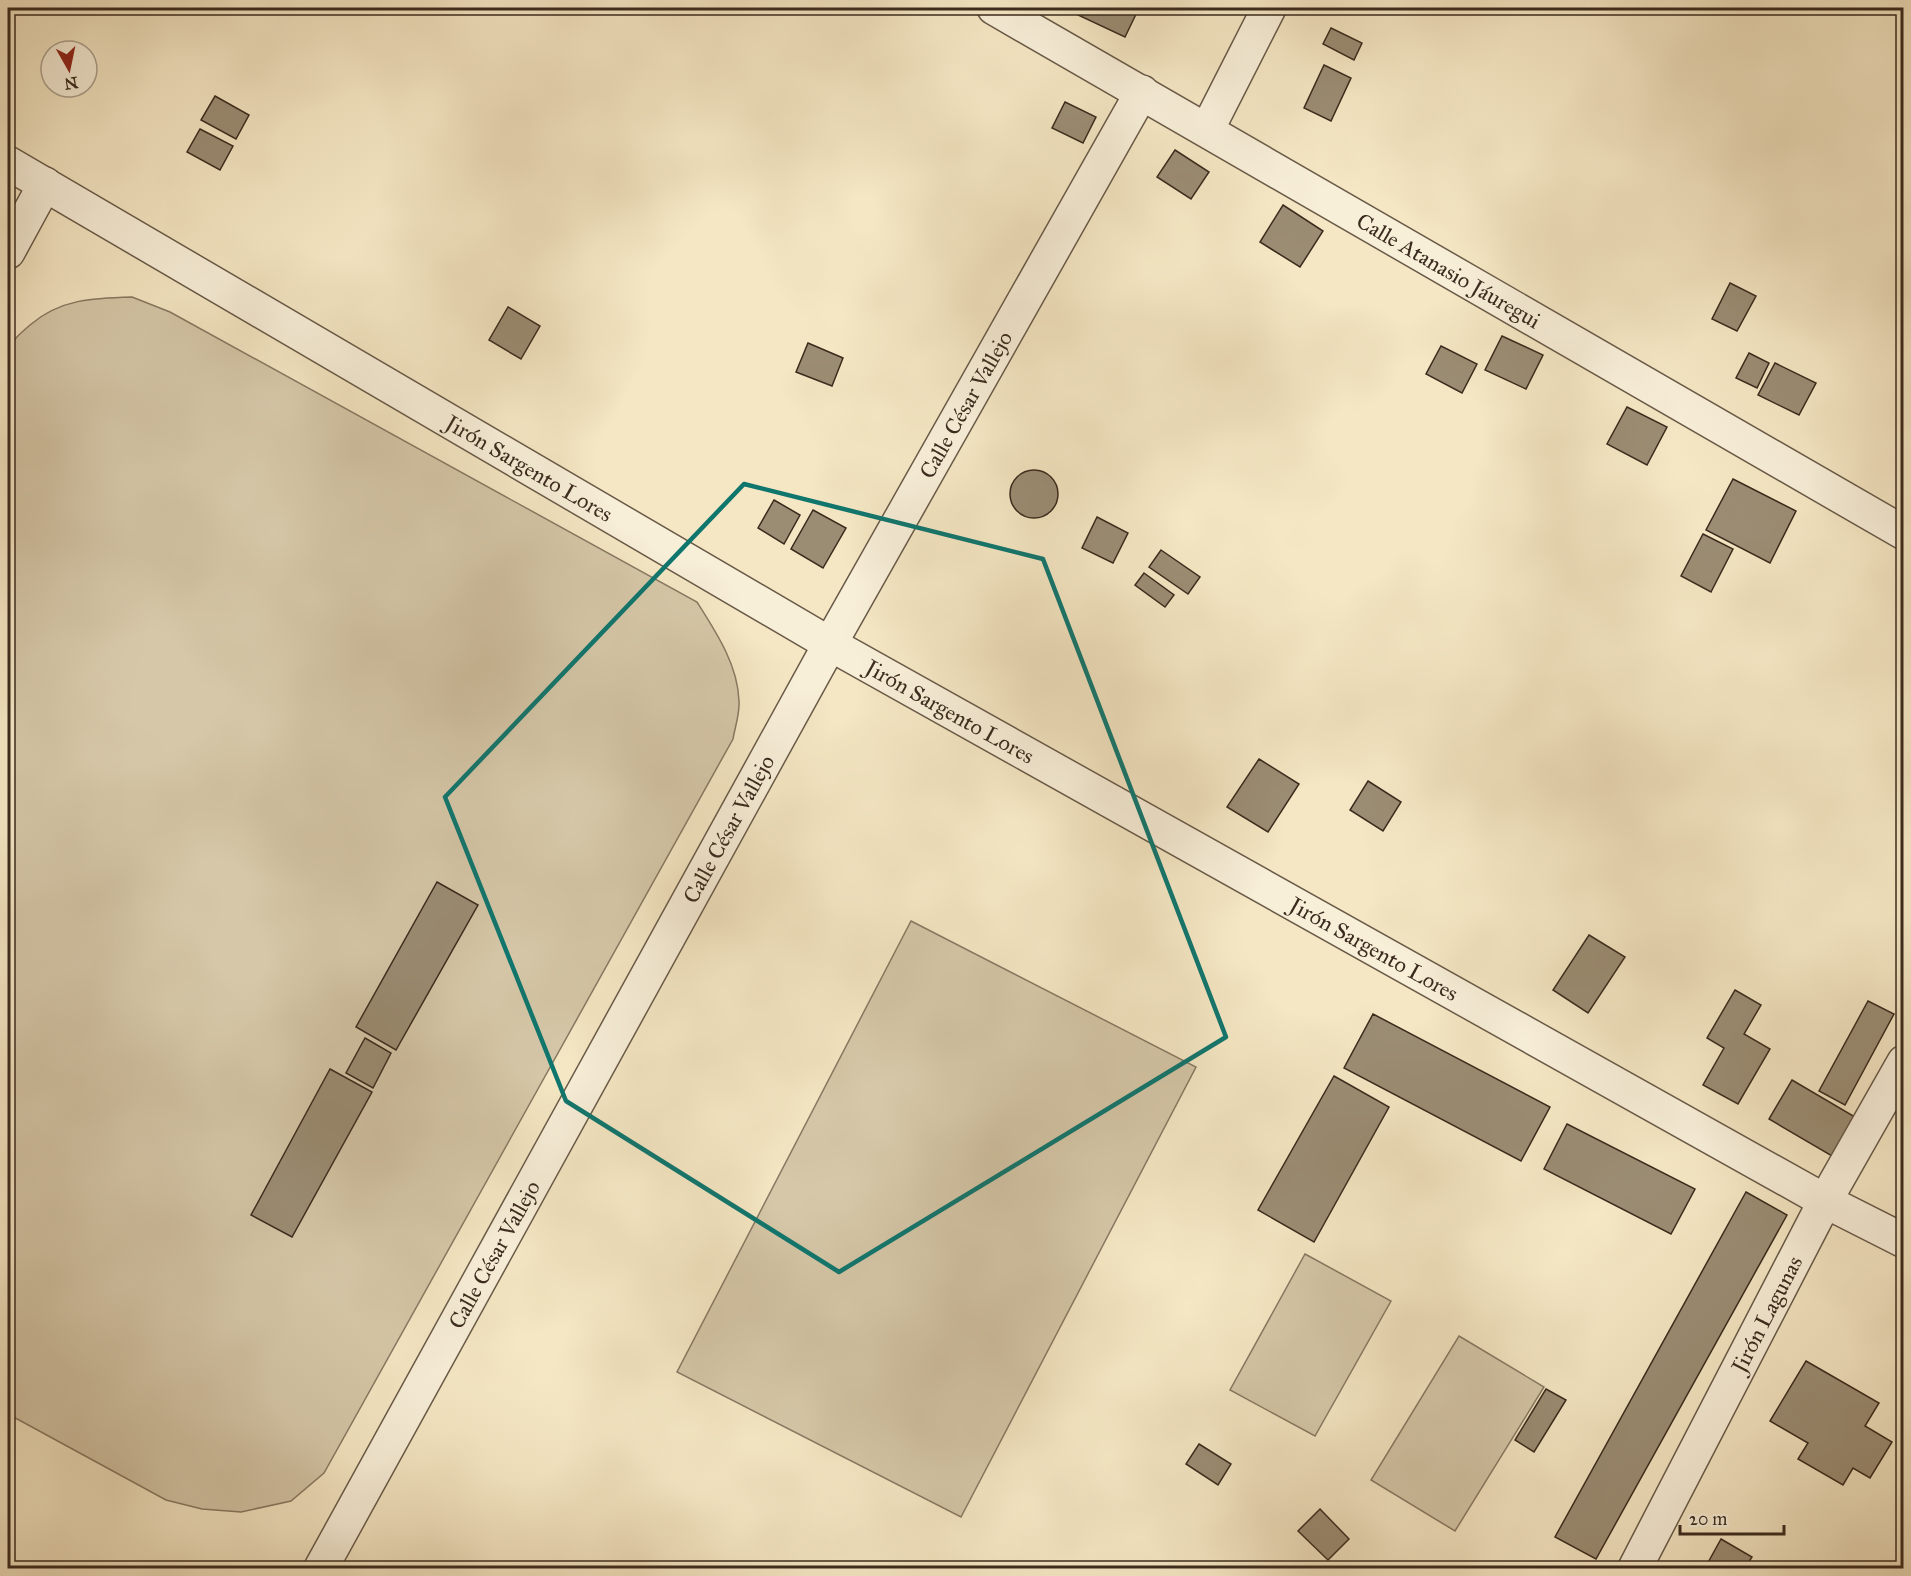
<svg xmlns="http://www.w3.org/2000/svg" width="1911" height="1576" viewBox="0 0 1911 1576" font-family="'IM FELL Great Primer',serif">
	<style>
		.green { fill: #d5c7a8; stroke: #887963; stroke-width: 1.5 }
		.building { fill: #9b8d74; stroke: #3a2b1e; stroke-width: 1.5 }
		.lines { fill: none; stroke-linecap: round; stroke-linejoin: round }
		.street-casing { stroke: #695a48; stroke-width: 36 }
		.street { stroke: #f8efd9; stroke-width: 33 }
		.marked { fill: none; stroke: #0f766e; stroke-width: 4.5; stroke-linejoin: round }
		.labels { text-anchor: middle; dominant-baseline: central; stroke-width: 6; stroke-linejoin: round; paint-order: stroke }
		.street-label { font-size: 22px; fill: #3a2b1e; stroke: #f8efd9 }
	</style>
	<rect width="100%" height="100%" fill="#f5e7c4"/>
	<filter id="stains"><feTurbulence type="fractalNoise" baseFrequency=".00333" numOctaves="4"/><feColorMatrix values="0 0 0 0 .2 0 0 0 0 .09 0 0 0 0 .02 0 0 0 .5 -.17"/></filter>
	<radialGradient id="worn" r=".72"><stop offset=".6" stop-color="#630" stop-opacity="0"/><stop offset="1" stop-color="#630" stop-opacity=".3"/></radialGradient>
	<g class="green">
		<path d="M132 297 170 312 697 602C716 632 738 665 739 701 740 713 735 727 733 739L324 1473 291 1501 241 1512 202 1509 166 1500 8 1414V350C13 339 21 333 30 325 60 299 93 298 132 297Z"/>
		<polygon points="911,921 1196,1067 961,1517 677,1372"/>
		<polygon points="1305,1254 1391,1301 1315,1436 1230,1390"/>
		<polygon points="1459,1336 1544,1387 1455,1531 1371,1480"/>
	</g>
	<g class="building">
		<polygon points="1082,8 1139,8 1125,37 1078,15"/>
		<polygon points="1331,28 1362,43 1354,60 1323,44"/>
		<polygon points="1324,65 1351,78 1331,121 1304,108"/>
		<polygon points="215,96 249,115 236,139 201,120"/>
		<polygon points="1065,102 1096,117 1083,143 1052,128"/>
		<polygon points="200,129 233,146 220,170 187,152"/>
		<polygon points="1175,150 1209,172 1191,199 1157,177"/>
		<polygon points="1283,205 1323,231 1300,267 1260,242"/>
		<polygon points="1730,283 1756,296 1737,331 1712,319"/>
		<polygon points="508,307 540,326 521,359 489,340"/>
		<polygon points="1502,336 1543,355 1526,389 1485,370"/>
		<polygon points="808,343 843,358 832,386 796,372"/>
		<polygon points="1441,346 1477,364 1462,393 1426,374"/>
		<polygon points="1749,353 1769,363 1757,388 1736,378"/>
		<polygon points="1775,363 1816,383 1799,415 1758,395"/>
		<polygon points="1627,407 1667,427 1647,465 1607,444"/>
		<circle cx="1034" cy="494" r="24"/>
		<polygon points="1733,479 1796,511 1770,563 1706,530"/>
		<polygon points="774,500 800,515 784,544 758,528"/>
		<polygon points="813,510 846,528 823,568 791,549"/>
		<polygon points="1097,517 1128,533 1113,563 1082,548"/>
		<polygon points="1703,534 1733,549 1711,592 1681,576"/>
		<polygon points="1161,550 1200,577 1188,594 1149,567"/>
		<polygon points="1144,573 1174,595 1165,607 1135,585"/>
		<polygon points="1259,759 1299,784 1268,832 1227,807"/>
		<polygon points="1368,781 1401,802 1383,831 1350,810"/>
		<polygon points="437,882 478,905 396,1050 356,1027"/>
		<polygon points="1589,935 1625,957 1588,1013 1553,990"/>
		<polygon points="1735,990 1761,1005 1744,1034 1770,1049 1738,1104 1703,1085 1724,1048 1707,1038"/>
		<polygon points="1868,1001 1894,1014 1845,1105 1819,1091"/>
		<polygon points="1373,1014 1550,1107 1521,1161 1344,1068"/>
		<polygon points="365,1038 391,1053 373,1088 346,1073"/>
		<polygon points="330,1069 372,1092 292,1237 251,1215"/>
		<polygon points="1334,1076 1389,1107 1314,1242 1258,1210"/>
		<polygon points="1792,1080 1855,1117 1832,1156 1769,1119"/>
		<polygon points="1567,1124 1695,1189 1671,1234 1544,1169"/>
		<polygon points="1746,1192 1787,1215 1596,1559 1555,1537"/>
		<polygon points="1806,1361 1879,1403 1865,1426 1892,1442 1870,1478 1853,1468 1843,1485 1798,1459 1808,1443 1770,1421"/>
		<polygon points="1546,1389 1566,1400 1534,1452 1515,1440"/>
		<polygon points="1199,1444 1231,1464 1218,1485 1186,1464"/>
		<polygon points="1320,1509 1349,1539 1328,1560 1298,1531"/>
		<polygon points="1721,1539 1752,1557 1745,1568 1705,1568"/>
	</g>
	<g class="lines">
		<g class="street-casing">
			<g id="street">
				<path id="s1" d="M994 8 1904 533"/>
				<polyline points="1207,130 1269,8"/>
				<path id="s2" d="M8 163 830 644 1825 1201 1904 1241"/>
				<polyline points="8,252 45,184"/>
				<path id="s3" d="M321 1568 830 644 1142 92"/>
				<path id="s4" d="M1635 1568 1825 1201 1904 1062"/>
			</g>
		</g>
		<use href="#street" class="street"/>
	</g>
	<path class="marked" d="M744 484 1043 559 1226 1037 839 1272 566 1101 445 797Z"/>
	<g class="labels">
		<g class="street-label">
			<text stroke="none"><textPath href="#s1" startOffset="525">Calle Atanasio Jáuregui</textPath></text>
			<text stroke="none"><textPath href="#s3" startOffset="1330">Calle César Vallejo</textPath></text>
			<text stroke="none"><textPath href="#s2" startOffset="604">Jirón Sargento Lores</textPath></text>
			<text stroke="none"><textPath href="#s2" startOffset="1090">Jirón Sargento Lores</textPath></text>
			<text stroke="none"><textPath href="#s3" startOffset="844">Calle César Vallejo</textPath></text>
			<text stroke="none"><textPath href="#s2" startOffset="1576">Jirón Sargento Lores</textPath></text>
			<text stroke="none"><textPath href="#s3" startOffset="358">Calle César Vallejo</textPath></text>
			<text stroke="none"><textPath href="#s4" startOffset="286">Jirón Lagunas</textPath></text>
		</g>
	</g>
	<rect width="1911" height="1576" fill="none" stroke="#f5e7c4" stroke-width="30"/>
	<rect x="9" y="9" width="1893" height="1558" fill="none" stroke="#3a2b1e" stroke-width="3"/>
	<rect x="15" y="15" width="1881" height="1546" fill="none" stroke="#3a2b1e" stroke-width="1.5"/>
	<g transform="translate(69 69) rotate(171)"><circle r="28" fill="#f8efd9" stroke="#aca18e" stroke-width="1.5"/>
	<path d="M0-4.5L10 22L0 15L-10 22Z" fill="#8f2418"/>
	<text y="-9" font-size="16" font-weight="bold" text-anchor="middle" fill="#3a2b1e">N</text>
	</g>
	<path d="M1680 1525v9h104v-9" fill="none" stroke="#3a2b1e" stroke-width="3"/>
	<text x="1689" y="1525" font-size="18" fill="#3a2b1e" stroke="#f8efd9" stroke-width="4.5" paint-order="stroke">20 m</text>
	<rect width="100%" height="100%" filter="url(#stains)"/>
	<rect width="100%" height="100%" fill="url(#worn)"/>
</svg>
